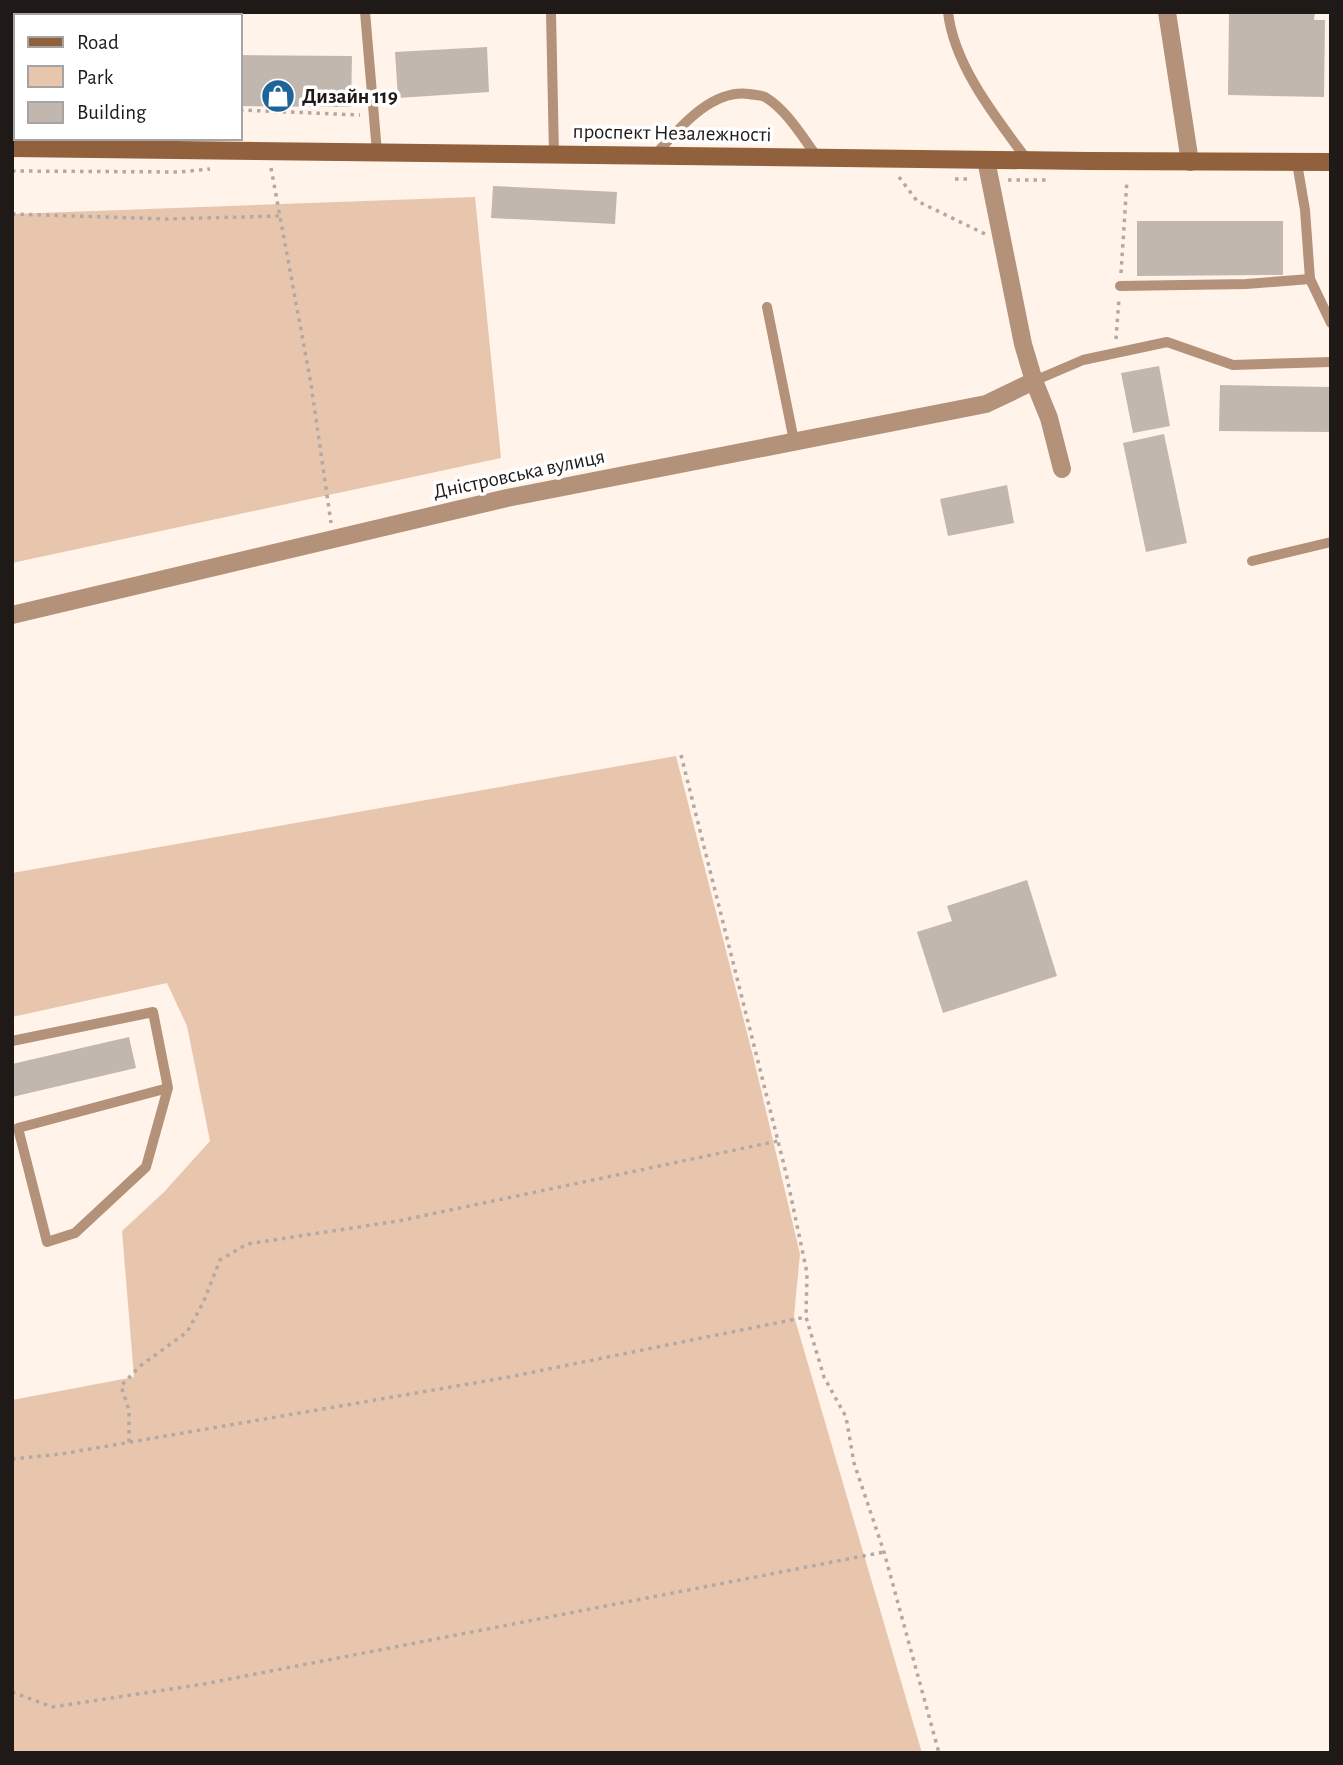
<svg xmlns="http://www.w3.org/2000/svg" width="1343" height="1765" viewBox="0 0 1343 1765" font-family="'Alegreya Sans',sans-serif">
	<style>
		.green { fill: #e8c6ae }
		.building { fill: #c2b7af }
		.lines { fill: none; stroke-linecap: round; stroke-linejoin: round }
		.path { stroke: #b3a9a3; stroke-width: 3.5; stroke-dasharray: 3.5 5; stroke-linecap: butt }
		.lane { stroke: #b49179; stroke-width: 10 }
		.street { stroke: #b49179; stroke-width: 18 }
		.secondary { stroke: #91603c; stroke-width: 18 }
		.labels { text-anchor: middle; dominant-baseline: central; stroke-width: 7; stroke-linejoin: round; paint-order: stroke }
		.poi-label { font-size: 21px; font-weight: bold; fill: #1f1a18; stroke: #fff; text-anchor: start }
		.street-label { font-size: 21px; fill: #1f1a18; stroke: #fff }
	</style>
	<rect width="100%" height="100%" fill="#fff3ea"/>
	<g class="green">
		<polygon points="475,197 501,458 12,563 12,214"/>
		<polygon points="676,756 753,1056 800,1254 794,1316 922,1753 12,1753 12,1400 134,1377 122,1231 164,1192 210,1141 187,1026 167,983 12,1017 12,873"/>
	</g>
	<g class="building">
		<polygon points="1229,12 1315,12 1314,20 1325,20 1324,97 1228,95"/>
		<rect x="12" y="21" width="4" height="48"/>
		<polygon points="487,47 489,92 398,98 395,52"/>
		<polygon points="240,55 352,56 351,107 240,106"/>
		<polygon points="493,186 617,192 615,224 491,218"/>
		<polygon points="1137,221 1283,221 1283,275 1137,276"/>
		<polygon points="1159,366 1170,426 1133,433 1121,373"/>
		<polygon points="1220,385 1331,387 1331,432 1219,431"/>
		<polygon points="1164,434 1187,543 1146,552 1123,443"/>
		<polygon points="1007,485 1014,523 948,536 940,499"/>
		<polygon points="1027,880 1057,976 943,1013 917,932 952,921 947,906"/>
		<polygon points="129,1037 136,1068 12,1097 12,1064"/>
	</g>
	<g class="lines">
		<g class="path">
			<polyline points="12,77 16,77"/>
			<polyline points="240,110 360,115"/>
			<polyline points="12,125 16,125"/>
			<polyline points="271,168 311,384 331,523"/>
			<polyline points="12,171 180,172 210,169"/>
			<polyline points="899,177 917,201 985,234"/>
			<polyline points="955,179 972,179"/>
			<polyline points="1008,180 1046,180"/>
			<polyline points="12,214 167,219 279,216"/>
			<polyline points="1121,273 1127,180"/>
			<polyline points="1116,339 1119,298"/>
			<polyline points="681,755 786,1173 807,1273 806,1317 824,1377 846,1417 854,1463 884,1552 939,1753"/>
			<polyline points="129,1442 129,1410 121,1386 140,1366 187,1332 203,1303 220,1260 247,1244 398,1221 778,1141"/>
			<polyline points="12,1459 61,1454 509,1377 806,1317"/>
			<polyline points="12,1692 52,1707 204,1684 884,1552"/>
		</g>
		<g class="lane">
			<polyline points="365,12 377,152"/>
			<polyline points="551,12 554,155"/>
			<path d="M948 12C954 66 997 119 1028 161"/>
			<polyline points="114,16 114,12"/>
			<path d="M654 156C678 130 710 89 749 94 754 95 761 95 765 97 787 110 803 138 818 158"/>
			<polyline points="1297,163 1305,210 1310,279 1331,323"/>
			<polyline points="1120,286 1246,284 1310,279"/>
			<polyline points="767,307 794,441"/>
			<polyline points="1034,381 1083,360 1167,342 1233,365 1331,362"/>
			<polyline points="1252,561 1331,542"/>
			<polyline points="12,1041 153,1012 168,1088 146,1167 75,1233 47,1242 18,1128 168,1088"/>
		</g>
		<g class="street">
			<polyline points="1167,12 1190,162"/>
			<polyline points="986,160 1023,344 1034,381 1049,418 1062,469"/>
			<polyline points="12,615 507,498 986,404 1034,381"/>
		</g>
		<polyline class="secondary" points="12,148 1089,161 1331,162"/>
	</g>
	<defs>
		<g id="shop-disc" transform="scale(1.75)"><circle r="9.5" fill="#1d6498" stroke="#fff"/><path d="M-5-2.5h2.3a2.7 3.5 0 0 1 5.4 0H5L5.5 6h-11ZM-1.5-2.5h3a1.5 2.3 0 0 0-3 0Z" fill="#fff"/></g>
	</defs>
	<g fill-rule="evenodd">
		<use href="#shop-disc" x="278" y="96"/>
	</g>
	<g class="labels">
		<g class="poi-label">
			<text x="302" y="96">Дизайн 119</text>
		</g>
		<g class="street-label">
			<text transform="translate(672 133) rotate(1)">проспект Незалежності</text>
			<text transform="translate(519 474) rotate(-12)">Дністровська вулиця</text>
		</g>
	</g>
	<rect width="1343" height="1765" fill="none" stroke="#1f1a18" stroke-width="28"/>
	<rect x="14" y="14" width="228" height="126" fill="#ffffff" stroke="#a5a3a3" stroke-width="2"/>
	<rect x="28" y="37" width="35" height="10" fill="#91603c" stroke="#a5a3a3" stroke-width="2"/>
	<text x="77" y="49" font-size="21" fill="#1f1a18">Road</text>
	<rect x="28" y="66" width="35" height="21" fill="#e8c6ae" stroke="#a5a3a3" stroke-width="2"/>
	<text x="77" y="84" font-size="21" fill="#1f1a18">Park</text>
	<rect x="28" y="102" width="35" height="21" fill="#c2b7af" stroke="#a5a3a3" stroke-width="2"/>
	<text x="77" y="119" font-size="21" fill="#1f1a18">Building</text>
</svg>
